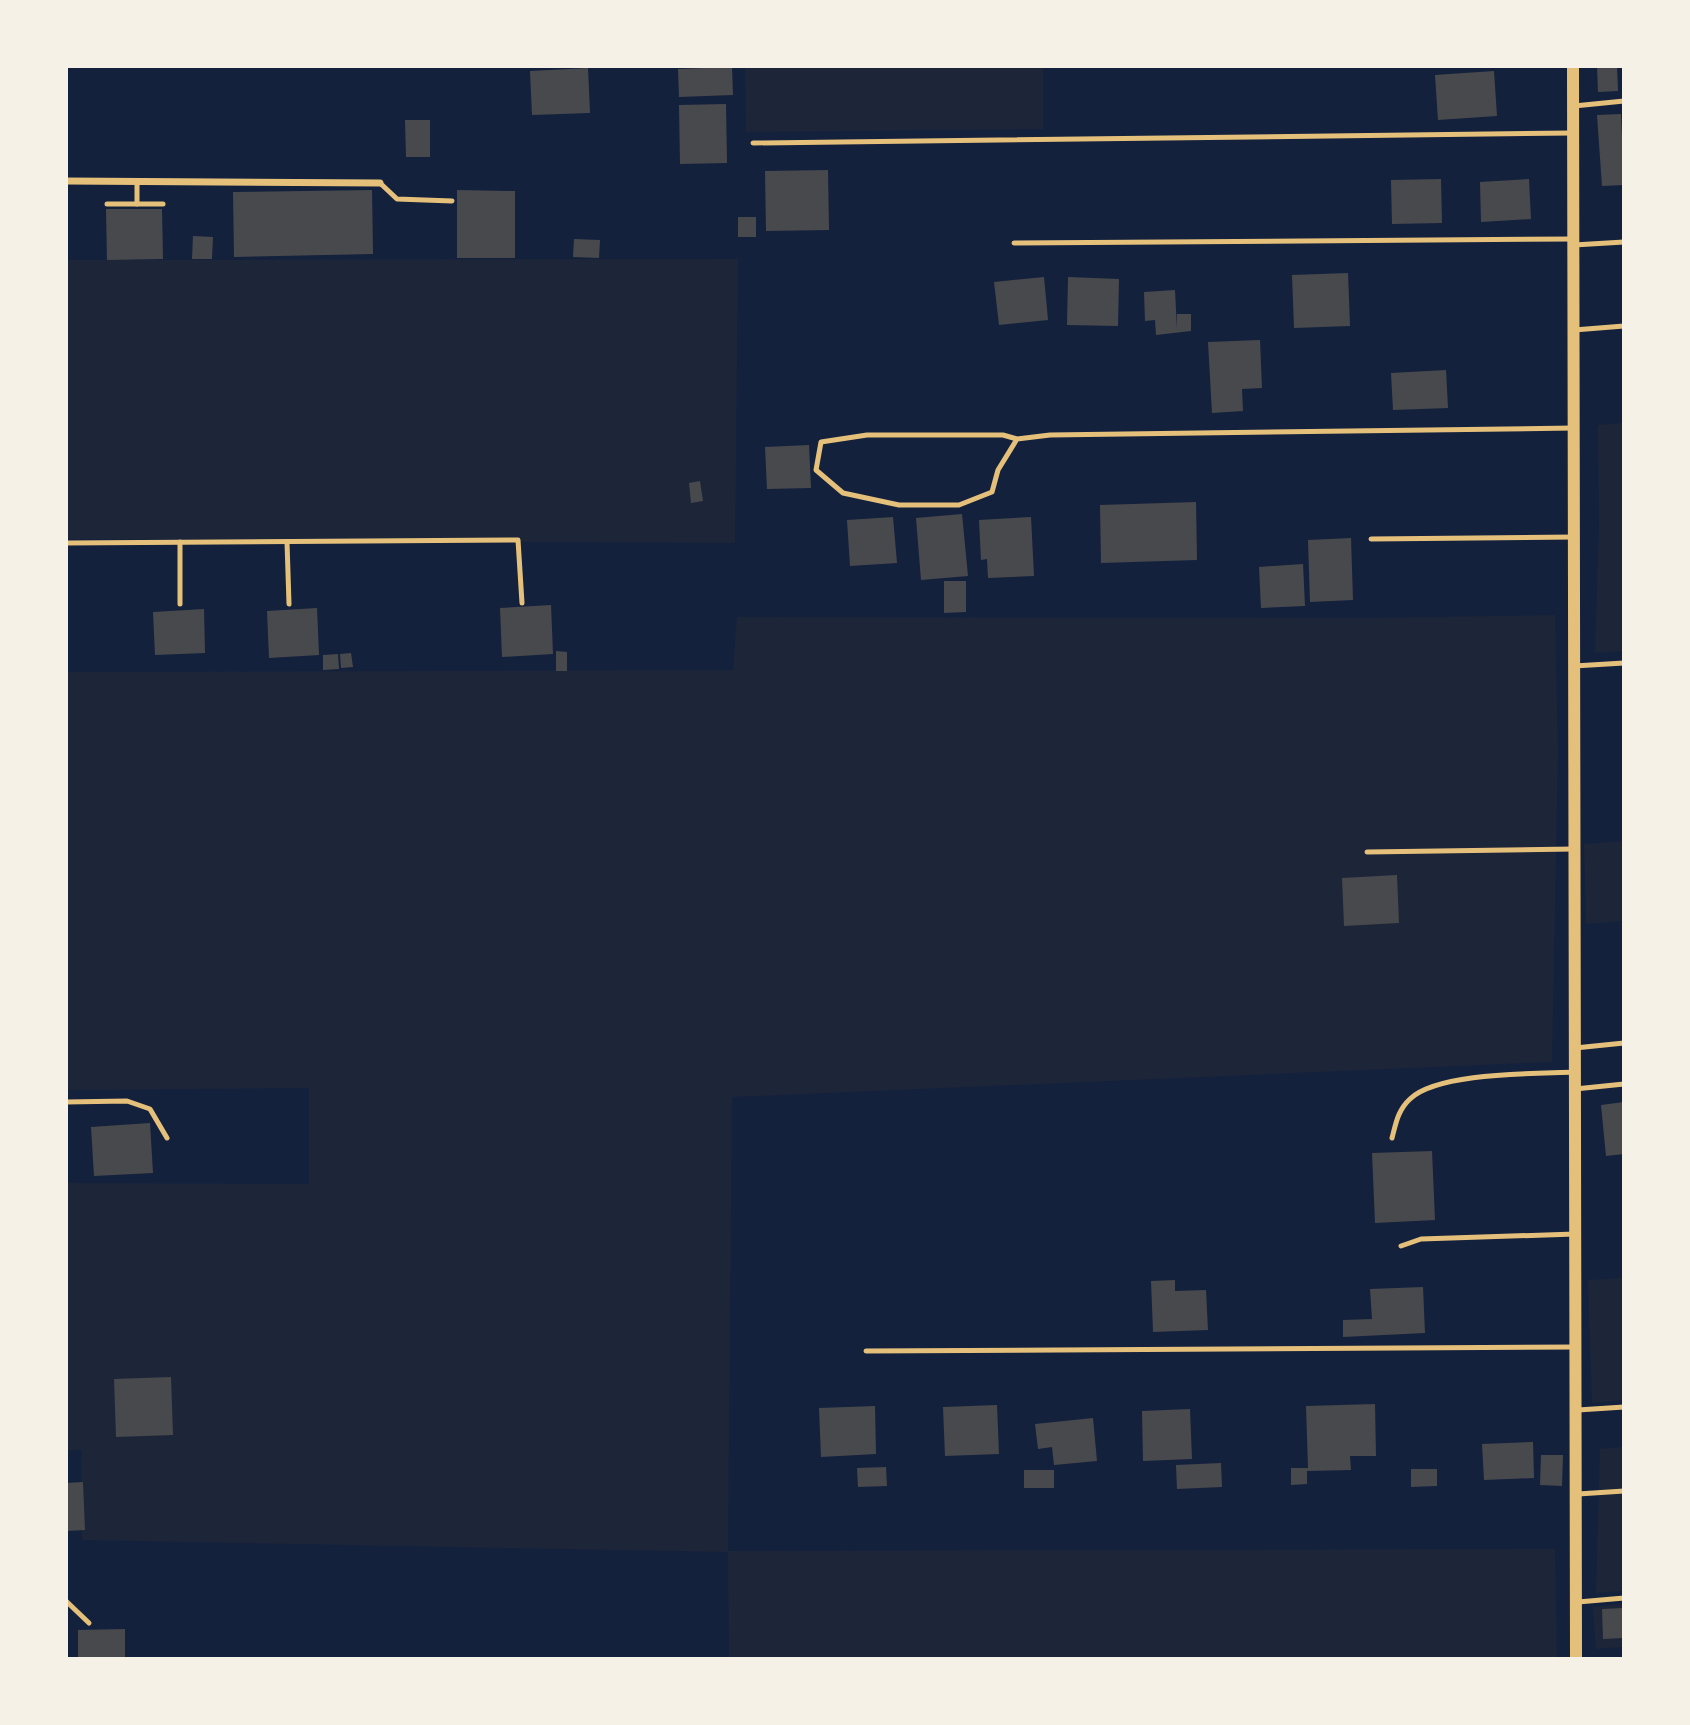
<svg xmlns="http://www.w3.org/2000/svg" width="1690" height="1725" viewBox="0 0 1690 1725" font-family="Roboto,sans-serif">
	<style>
		.green { fill: #1d2539 }
		.building { fill: #48494c }
		.lines { fill: none; stroke-linecap: round; stroke-linejoin: round }
		.service { stroke: #e5c07b; stroke-width: 5 }
		.minor { stroke: #e5c07b; stroke-width: 7 }
		.tertiary { stroke: #e5c07b; stroke-width: 12 }
	</style>
	<rect width="100%" height="100%" fill="#14213d"/>
	<g class="green">
		<polygon points="1107,66 1043,67 1043,129 746,132 745,67"/>
		<polygon points="738,259 735,543 67,539 67,260"/>
		<polygon points="1623,423 1623,651 1595,653 1599,527 1598,425"/>
		<polygon points="1555,615 1558,751 1552,1062 732,1097 728,1551 1555,1549 1557,1658 729,1658 728,1552 82,1540 81,1450 67,1450 67,1183 309,1184 309,1088 67,1090 67,672 733,670 737,617 1366,618"/>
		<polygon points="1623,841 1623,921 1586,924 1584,844"/>
		<polygon points="1623,1278 1623,1400 1592,1403 1588,1280"/>
		<polygon points="1623,1447 1623,1591 1596,1593 1600,1449"/>
		<polygon points="1623,1604 1623,1647 1596,1649 1593,1607"/>
	</g>
	<g class="building">
		<polygon points="1597,66 1617,66 1618,91 1598,92"/>
		<polygon points="732,67 733,95 679,97 678,69"/>
		<polygon points="588,68 590,113 532,115 530,71"/>
		<polygon points="1494,71 1497,116 1438,120 1435,75"/>
		<polygon points="726,104 727,163 680,164 679,105"/>
		<polygon points="1621,114 1624,185 1602,186 1597,115"/>
		<polygon points="405,120 430,120 430,157 406,157"/>
		<polygon points="828,170 829,230 766,231 765,171"/>
		<polygon points="1441,179 1442,223 1392,224 1391,180"/>
		<polygon points="1529,179 1531,219 1481,222 1480,182"/>
		<polygon points="372,190 373,254 234,257 233,192"/>
		<polygon points="457,190 515,191 515,258 457,258"/>
		<polygon points="106,209 162,209 163,259 107,260"/>
		<rect x="738" y="217" width="18" height="20"/>
		<polygon points="193,236 213,237 212,259 192,259"/>
		<polygon points="574,239 600,240 599,258 573,257"/>
		<polygon points="1348,273 1350,326 1294,328 1292,275"/>
		<polygon points="1044,277 1048,320 999,325 994,282"/>
		<polygon points="1068,277 1119,279 1118,326 1067,325"/>
		<polygon points="1175,290 1177,329 1177,314 1191,314 1191,331 1156,335 1155,320 1145,321 1144,292"/>
		<polygon points="1260,340 1262,388 1242,389 1243,411 1212,413 1208,342"/>
		<polygon points="1446,370 1448,408 1393,410 1391,373"/>
		<polygon points="809,445 811,488 767,489 765,447"/>
		<polygon points="700,481 703,501 691,503 689,483"/>
		<polygon points="1196,502 1197,560 1101,563 1100,505"/>
		<polygon points="962,514 968,576 921,580 916,518"/>
		<polygon points="893,517 897,563 850,566 847,520"/>
		<polygon points="1031,517 1034,576 988,578 987,559 981,560 979,520"/>
		<polygon points="1351,538 1353,600 1310,602 1308,540"/>
		<polygon points="1303,564 1305,606 1261,608 1259,567"/>
		<polygon points="944,581 966,581 966,612 944,613"/>
		<polygon points="551,605 553,654 502,657 500,608"/>
		<polygon points="317,608 319,655 269,658 267,611"/>
		<polygon points="204,609 205,653 155,655 153,612"/>
		<polygon points="556,651 567,652 567,671 556,671"/>
		<polygon points="351,653 353,667 341,668 340,654"/>
		<polygon points="338,654 339,669 323,670 323,655"/>
		<polygon points="1397,875 1399,923 1344,926 1342,878"/>
		<polygon points="1624,1102 1624,1154 1606,1156 1601,1105"/>
		<polygon points="150,1123 153,1173 94,1176 91,1127"/>
		<polygon points="1432,1151 1435,1220 1375,1223 1372,1153"/>
		<polygon points="1175,1280 1175,1291 1206,1290 1208,1330 1153,1332 1151,1281"/>
		<polygon points="1423,1287 1425,1333 1343,1337 1343,1320 1372,1319 1370,1289"/>
		<polygon points="171,1377 173,1435 116,1437 114,1379"/>
		<polygon points="1375,1404 1376,1456 1350,1456 1351,1470 1307,1471 1307,1484 1291,1485 1291,1468 1308,1468 1306,1406"/>
		<polygon points="997,1405 999,1454 945,1456 943,1407"/>
		<polygon points="875,1406 876,1454 821,1457 819,1408"/>
		<polygon points="1190,1409 1192,1459 1143,1461 1142,1411"/>
		<polygon points="1093,1418 1097,1461 1054,1465 1052,1447 1038,1449 1035,1424"/>
		<polygon points="1533,1442 1534,1478 1484,1480 1482,1444"/>
		<polygon points="1541,1455 1563,1455 1562,1486 1540,1485"/>
		<polygon points="1221,1463 1222,1487 1177,1489 1176,1465"/>
		<polygon points="886,1467 887,1486 858,1487 857,1468"/>
		<polygon points="1411,1469 1437,1469 1437,1486 1411,1487"/>
		<rect x="1024" y="1470" width="30" height="18"/>
		<polygon points="83,1482 85,1530 66,1531 66,1483"/>
		<polygon points="1622,1608 1623,1638 1603,1639 1602,1609"/>
		<polygon points="125,1629 125,1658 78,1658 78,1630"/>
	</g>
	<g class="lines">
		<g class="service">
			<polyline points="1574,106 1624,101"/>
			<polyline points="753,143 1572,133"/>
			<polyline points="380,183 397,199 452,201"/>
			<polyline points="107,204 163,204"/>
			<polyline points="137,204 137,181"/>
			<polyline points="1014,243 1573,239"/>
			<polyline points="1574,245 1624,242"/>
			<polyline points="1574,330 1624,326"/>
			<polyline points="1017,439 1003,435 867,435 821,442 816,470 843,493 899,505 959,505 992,492 998,470 1017,439 1050,435 1573,428"/>
			<polyline points="1371,539 1574,537"/>
			<polyline points="180,542 180,604"/>
			<polyline points="287,542 289,604"/>
			<polyline points="66,543 518,540 522,603"/>
			<polyline points="1574,666 1624,663"/>
			<polyline points="1367,852 1574,849"/>
			<polyline points="1575,1048 1624,1043"/>
			<polyline points="1575,1089 1624,1084"/>
			<polyline points="66,1102 127,1101 150,1109 167,1138"/>
			<path d="M1392 1138C1396 1123 1398 1110 1410 1099 1438 1072 1536 1074 1575 1072"/>
			<polyline points="1401,1246 1421,1239 1575,1234"/>
			<polyline points="866,1351 1574,1347"/>
			<polyline points="1578,1410 1624,1407"/>
			<polyline points="1578,1494 1624,1491"/>
			<polyline points="66,1601 89,1623"/>
			<polyline points="1578,1602 1624,1598"/>
		</g>
		<polyline class="minor" points="66,181 380,183"/>
		<polyline class="tertiary" points="1573,66 1576,1658"/>
	</g>
	<rect width="1690" height="1725" fill="none" stroke="#f6f1e7" stroke-width="136"/>
</svg>
